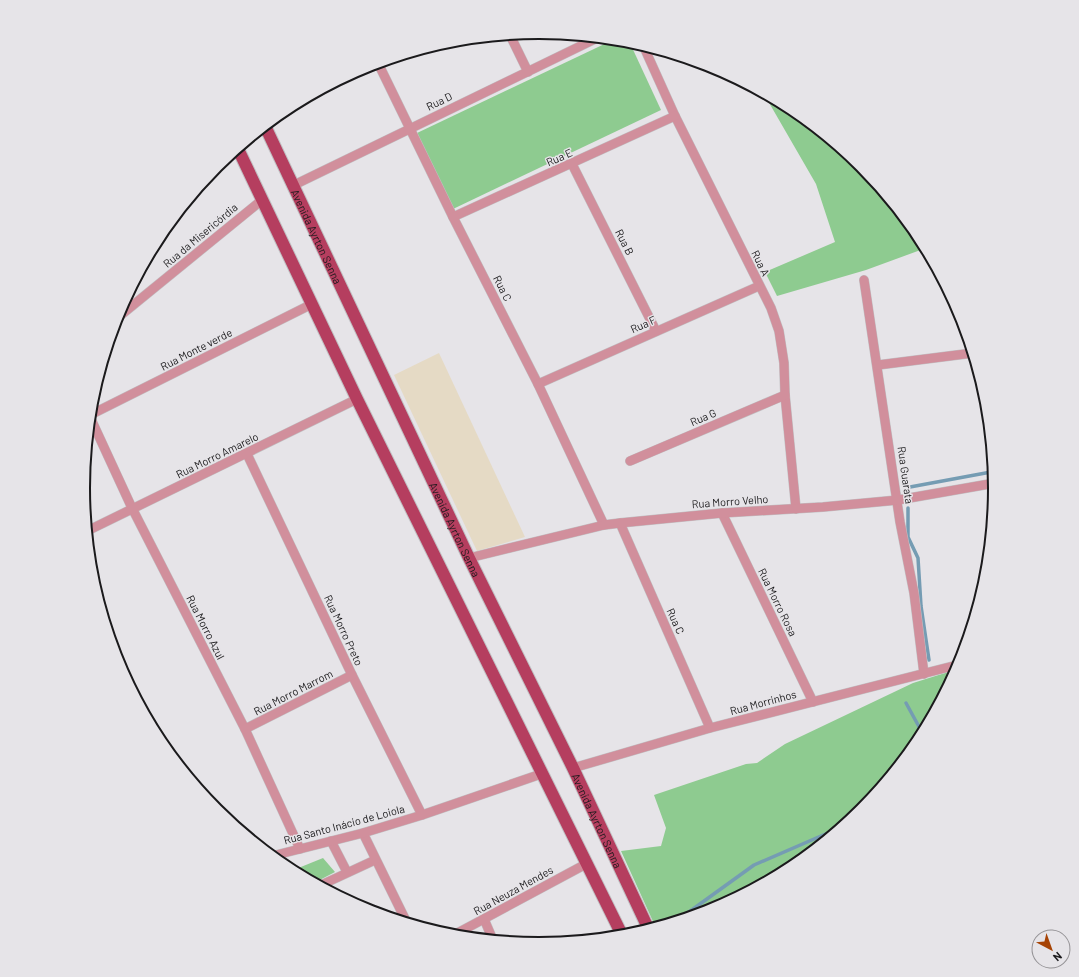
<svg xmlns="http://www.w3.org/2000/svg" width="1079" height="977" viewBox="0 0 1079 977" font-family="Barlow,sans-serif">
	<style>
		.commercial { fill: #e5dac5 }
		.green { fill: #8ecb90 }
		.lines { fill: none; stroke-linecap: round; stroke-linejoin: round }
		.stream { stroke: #759cb3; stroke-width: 3.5 }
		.minor-casing { stroke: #c1c0c3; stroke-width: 10 }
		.primary-casing { stroke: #c1c0c3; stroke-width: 14 }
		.minor { stroke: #d18f9c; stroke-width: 9 }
		.primary { stroke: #b53e5f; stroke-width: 12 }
		.labels { text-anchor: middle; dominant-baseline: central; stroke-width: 3; stroke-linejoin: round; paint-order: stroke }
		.street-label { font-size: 11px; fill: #1b1a1c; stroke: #e6e4e8 }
		.rim { fill: none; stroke: #1b1a1c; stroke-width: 2 }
	</style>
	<rect width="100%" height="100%" fill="#e6e4e8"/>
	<polygon class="commercial" points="439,353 525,537 477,551 394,375"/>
	<g class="green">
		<polygon points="615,39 629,41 661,110 453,209 417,133"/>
		<polygon points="764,94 793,109 862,166 919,235 926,248 866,270 777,296 765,272 835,242 816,184"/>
		<polygon points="958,669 919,742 862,811 793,868 714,910 656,928 621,851 661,846 666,828 654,795 746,764 757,763 785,744 913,683"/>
		<polygon points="323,858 335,872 314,883 291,871"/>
	</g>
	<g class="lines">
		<g class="stream">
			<polyline points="910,487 991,472"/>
			<polyline points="908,508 908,537 918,558 921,606 929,660"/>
			<polyline points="906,703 923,734"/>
			<polyline points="675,922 754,865 844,826"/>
		</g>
		<g class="minor-casing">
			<g id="minor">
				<polyline points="510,35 528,72"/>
				<polyline points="643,45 675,116 771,308 779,331 784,363 785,395 796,509"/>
				<polyline points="378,63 453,217 538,384 604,525"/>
				<polyline points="572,164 656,331"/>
				<polyline points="292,186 597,38"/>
				<polyline points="453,217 675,116"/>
				<polyline points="864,280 900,522 914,593 924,674"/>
				<polyline points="116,319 262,200"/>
				<polyline points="878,365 973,353"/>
				<polyline points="538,384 759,286"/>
				<polyline points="90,415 312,304"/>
				<polyline points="90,417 132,508 245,729 300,849"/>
				<polyline points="247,454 352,675 422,815"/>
				<polyline points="630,461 785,395"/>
				<polyline points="722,513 813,702"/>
				<polyline points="620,523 710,728"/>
				<polyline points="87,531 357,399"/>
				<polyline points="469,558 604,525 620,523 722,513 823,507 898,500 995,483"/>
				<polyline points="245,729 352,675"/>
				<polyline points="573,768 710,728 961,664"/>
				<polyline points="363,833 407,923"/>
				<polyline points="331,841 347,872"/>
				<polyline points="272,856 363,833 422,815 541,774"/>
				<polyline points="319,886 375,860"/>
				<polyline points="484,919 493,940"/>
				<polyline points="452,936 586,864"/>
			</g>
		</g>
		<g class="primary-casing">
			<g id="primary">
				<path id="s1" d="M265 126 469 558 573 768 649 930"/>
				<polyline points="238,149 357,399 623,937"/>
			</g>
		</g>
		<use href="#minor" class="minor"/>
		<use href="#primary" class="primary"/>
	</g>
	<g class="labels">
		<g class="street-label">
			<text transform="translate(439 101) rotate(-26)">Rua D</text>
			<text transform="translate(559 157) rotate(-24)">Rua E</text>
			<text transform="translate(200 235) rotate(-40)">Rua da Misericórdia</text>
			<text stroke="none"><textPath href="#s1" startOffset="122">Avenida Ayrton Senna</textPath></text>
			<text transform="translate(625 242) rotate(63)">Rua B</text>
			<text transform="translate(761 263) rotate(64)">Rua A</text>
			<text transform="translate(503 288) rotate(63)">Rua C</text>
			<text transform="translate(643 324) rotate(-24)">Rua F</text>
			<text transform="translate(196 349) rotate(-27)">Rua Monte verde</text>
			<text transform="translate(703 417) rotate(-23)">Rua G</text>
			<text transform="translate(217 455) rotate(-26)">Rua Morro Amarelo</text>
			<text transform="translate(906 475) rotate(82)">Rua Guarata</text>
			<text transform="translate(730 501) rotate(-4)">Rua Morro Velho</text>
			<text stroke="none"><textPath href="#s1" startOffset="446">Avenida Ayrton Senna</textPath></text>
			<text transform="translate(778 602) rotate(64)">Rua Morro Rosa</text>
			<text transform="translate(676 621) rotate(66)">Rua C</text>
			<text transform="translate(206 627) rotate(63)">Rua Morro Azul</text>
			<text transform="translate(344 630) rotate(65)">Rua Morro Preto</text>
			<text transform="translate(293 692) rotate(-27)">Rua Morro Marrom</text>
			<text transform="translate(763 702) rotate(-15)">Rua Morrinhos</text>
			<text stroke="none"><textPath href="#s1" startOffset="770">Avenida Ayrton Senna</textPath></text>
			<text transform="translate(344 824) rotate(-15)">Rua Santo Inácio de Loiola</text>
			<text transform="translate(513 890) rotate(-29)">Rua Neuza Mendes</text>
		</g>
	</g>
	<path d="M0 0H1079V977H0ZM90 488a449 449 0 1 1 898 0a449 449 0 1 1-898 0Z" fill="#e6e4e8" fill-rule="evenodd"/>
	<path class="rim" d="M90 488a449 449 0 1 1 898 0a449 449 0 1 1-898 0Z"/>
	<g transform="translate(1051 949) rotate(139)"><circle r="19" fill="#e6e4e8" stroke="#959396"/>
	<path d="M0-3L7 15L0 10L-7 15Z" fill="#a64305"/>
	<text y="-6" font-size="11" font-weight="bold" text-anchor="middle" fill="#1b1a1c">N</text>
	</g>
</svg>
